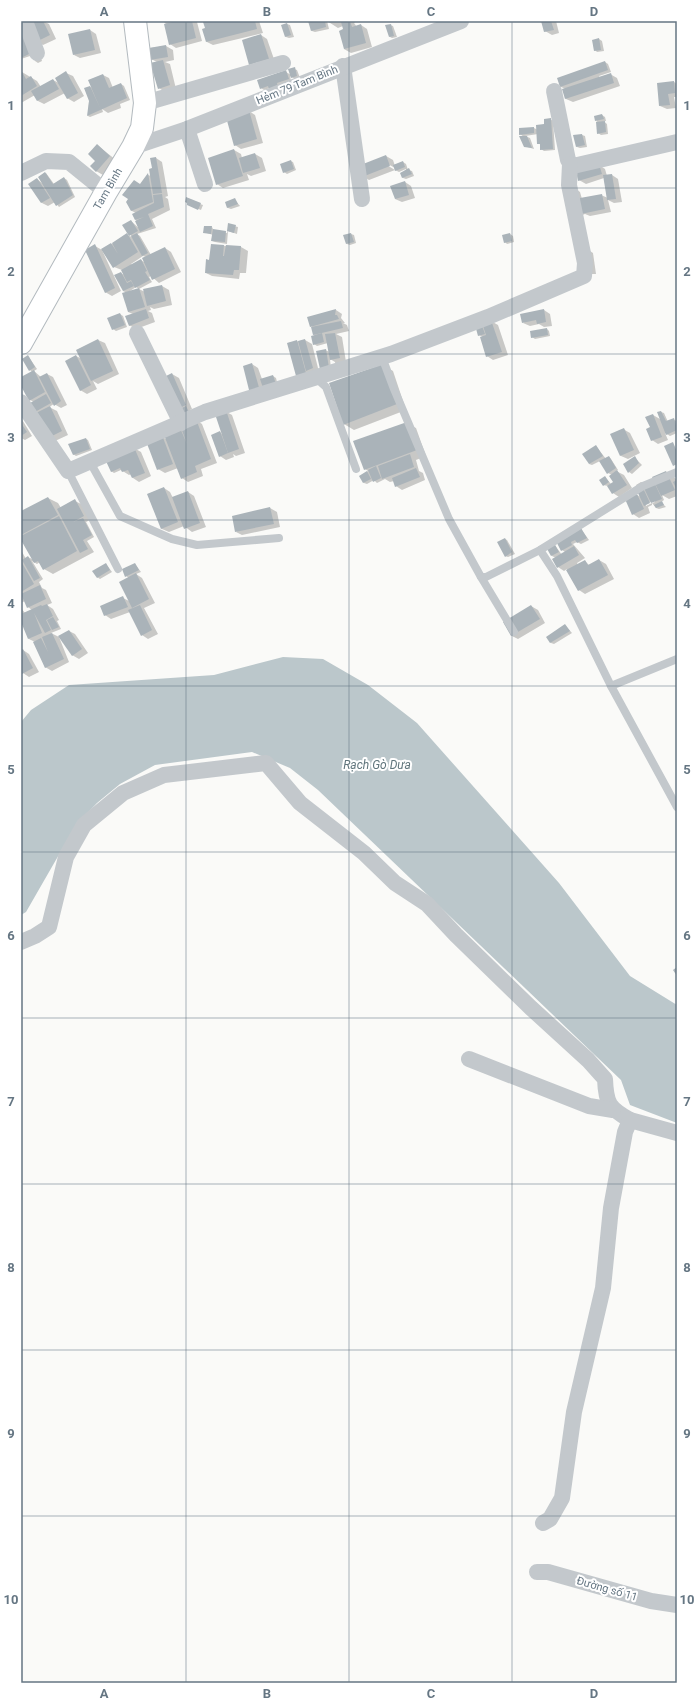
<svg xmlns="http://www.w3.org/2000/svg" width="698" height="1704" viewBox="0 0 698 1704" font-family="Roboto,sans-serif">
	<style>
		.water { fill: #bbc7cb }
		.shadow { fill: #0003; fill-rule: evenodd }
		.building { fill: #aab3b9 }
		.lines { fill: none; stroke-linecap: round; stroke-linejoin: round }
		.secondary-casing { stroke: #b3babf; stroke-width: 24 }
		.lane { stroke: #c3c8cc; stroke-width: 8 }
		.street { stroke: #c3c8cc; stroke-width: 16 }
		.secondary { stroke: #fff; stroke-width: 22 }
		.grid { fill: none; stroke: #657683; stroke-width: 1; stroke-opacity: 0.55 }
		.labels { text-anchor: middle; dominant-baseline: central; stroke-width: 4; stroke-linejoin: round; paint-order: stroke }
		.street-label { font-size: 11px; fill: #657683; stroke: #fff }
		.water-label { font-size: 12px; font-style: italic; fill: #60757c; stroke: #fff }
		.neatline { fill: none; stroke: #657683; stroke-width: 1.5 }
		.grid-label { font-size: 13px; text-anchor: middle; font-weight: bold; fill: #657683 }
	</style>
	<rect width="100%" height="100%" fill="#fafaf8"/>
	<polygon class="water" points="283,657 323,659 368,685 417,723 559,883 630,976 677,1005 677,1123 630,1105 621,1080 318,790 290,768 252,752 155,765 120,784 97,803 76,825 26,912 21,915 21,722 31,710 69,685 214,675"/>
	<g class="shadow">
		<polygon points="43,21 49,24 56,39 43,45 36,41"/>
		<polygon points="163,21 196,21 197,22 202,41 176,48 170,44 167,25"/>
		<polygon points="212,21 259,21 263,33 213,45 207,42 206,29"/>
		<polygon points="312,21 327,21 329,29 315,32 312,31"/>
		<polygon points="327,21 357,21 354,23 357,27 361,25 367,29 372,47 351,53 344,49 343,26 338,28"/>
		<polygon points="542,21 556,21 559,33 552,35 545,31"/>
		<polygon points="287,24 290,25 294,37 289,38 286,37"/>
		<polygon points="390,25 393,26 397,37 392,38 390,37"/>
		<polygon points="21,28 39,52 42,61 38,63 35,61 33,55 21,59"/>
		<polygon points="90,30 96,34 101,53 80,58 74,55"/>
		<polygon points="261,35 267,39 275,62 257,68"/>
		<polygon points="599,39 602,41 604,51 597,52 595,50"/>
		<polygon points="166,46 173,50 174,60 165,62 170,64 176,89 165,92 159,88 157,62 151,59 150,48"/>
		<polygon points="605,62 608,64 611,72 599,76 600,78 610,74 617,78 620,86 573,102 566,99 566,89 561,87 558,79"/>
		<polygon points="21,69 22,72 37,81 41,87 53,80 59,83 66,73 73,76 84,96 74,102 67,98 65,93 44,104 38,101 35,95 21,103"/>
		<polygon points="294,69 297,70 300,78 295,79 290,76 291,81 264,90 261,88 286,72 291,75"/>
		<polygon points="103,75 109,78 113,88 121,84 124,86 130,100 120,104 121,108 108,113 102,109 103,112 90,117 88,116 90,87 93,88"/>
		<polygon points="674,82 677,84 677,97 674,97 676,108 667,109 660,106"/>
		<polygon points="249,111 255,115 263,143 241,149 235,145"/>
		<polygon points="602,115 605,117 606,121 603,121 607,124 608,134 601,135 598,133 599,123 596,121"/>
		<polygon points="550,119 553,121 555,150 544,151 541,149 541,145 538,143 538,134 525,136 530,138 534,149 524,146 524,137 520,134 534,128 538,130"/>
		<polygon points="582,135 585,136 587,147 580,148 577,147"/>
		<polygon points="97,145 116,160 103,175 96,171"/>
		<polygon points="234,150 241,154 242,158 255,154 262,158 266,171 251,176 247,174 249,180 223,188 217,184"/>
		<path d="M386 156 393 160 395 166 403 162 406 164 408 170 412 171 414 176 406 179 403 178 401 173 406 171V169L399 172 395 170 369 180 363 176ZM386 163 395 168V170L385 164Z"/>
		<path d="M156 158 162 162 168 196 165 197 168 199 170 210 152 219 156 228 137 234 140 236 151 255 165 248 171 252 181 272 159 283 151 276 149 277 152 282 139 289 145 292 144 290 162 286 169 290 172 305 154 309 150 307 151 310 148 311 152 313 155 322 136 329 129 325 133 314 128 312 127 293 123 291 121 273 124 275 122 270 114 267 102 250 121 291 112 296 105 292 95 246 102 250 127 235 132 237 124 226 131 221 141 230 136 220V213L132 211 127 202 148 175 151 176ZM143 256 146 257 144 262 141 260 132 265 131 264ZM136 287 139 289 130 292V291Z"/>
		<polygon points="290,161 293,162 296,170 287,174 284,172"/>
		<polygon points="599,165 605,169 607,176 612,175 618,179 622,202 614,203 608,200 611,212 590,216 585,214 580,216 577,190 580,192 582,199 601,195 608,198 604,178 586,184 579,180"/>
		<polygon points="46,173 54,184 64,178 67,180 75,197 59,207 55,202 48,206 42,203 30,184 37,179 42,183"/>
		<polygon points="405,182 411,186 415,198 402,202 395,199"/>
		<polygon points="235,200 240,206 231,209 228,208 226,203"/>
		<polygon points="200,204 203,205 201,210 191,206"/>
		<polygon points="229,225 238,227 237,234 228,231 227,244 215,242 212,241 213,235 204,232 212,227 214,231 227,233"/>
		<polygon points="351,234 354,235 356,243 350,245 347,244"/>
		<polygon points="510,234 513,236 514,242 507,244 505,242"/>
		<polygon points="212,245 241,247 248,251 246,273 240,273 239,279 212,276 206,273 210,261"/>
		<polygon points="590,251 593,253 596,274 592,274"/>
		<polygon points="336,310 342,314 341,318 345,323 343,323 347,325 349,331 336,334 342,337 346,362 336,367 335,362 330,359 331,369 323,370 325,350 330,352 328,343 317,346 314,344 316,336 313,334 314,328 311,326 309,318"/>
		<polygon points="544,310 550,314 552,326 544,327 539,324 530,326 523,323"/>
		<polygon points="120,314 123,316 127,327 116,331 113,329"/>
		<polygon points="491,321 498,325 508,355 493,360 487,356 483,337 479,335 476,326"/>
		<polygon points="547,329 549,331 550,336 535,339 532,337"/>
		<polygon points="98,340 105,343 119,374 98,384 93,381 97,389 87,394 80,390 76,356 82,359 77,350"/>
		<polygon points="305,340 312,344 319,372 303,379 288,343"/>
		<polygon points="28,356 37,369 34,371 41,377 47,374 53,377 67,405 61,408 54,404 49,407 57,411 68,435 55,441 36,411 34,402 30,400 21,383 21,378 32,372 30,370"/>
		<polygon points="252,364 258,368 262,379 273,376 276,378 278,386 258,397"/>
		<polygon points="383,365 393,371 406,410 354,430 344,424"/>
		<polygon points="172,374 179,378 192,409 190,410 192,413 182,418"/>
		<polygon points="225,411 232,415 245,453 236,456 233,454 234,457 226,460 220,456 220,432 223,435"/>
		<polygon points="661,412 664,413 668,422 673,419 676,421 677,433 670,436 665,433 668,440 658,444 652,440 651,428 647,417 653,415 660,419"/>
		<polygon points="21,418 32,436 25,440 21,438"/>
		<polygon points="196,420 202,424 217,463 201,469 203,476 188,482 182,478 178,468 165,473 158,469 161,436 166,439"/>
		<polygon points="406,423 416,428 426,456 416,460 419,471 423,473 425,480 402,490 396,486 394,481 390,482 385,479 377,483 374,480 367,484 364,483 360,476 368,471 365,469"/>
		<polygon points="623,429 630,433 640,453 628,459 621,456"/>
		<polygon points="86,439 88,440 92,450 76,456 73,454"/>
		<polygon points="596,446 606,459 609,457 611,459 618,470 616,471 624,475 632,488 619,497 613,493 608,486 603,485 605,477 611,484 614,483 612,475 608,473 600,461 592,465 589,464"/>
		<polygon points="134,448 141,452 151,476 139,482 133,478 131,474 129,475 121,470 114,473 111,471"/>
		<polygon points="634,457 642,465 632,474 629,472"/>
		<polygon points="666,472 673,475 677,481 677,496 669,499 662,495 664,500 661,502 666,507 659,509 656,508 652,503 655,502 654,500 646,504 646,506 652,503 652,505 648,507 650,513 639,518 633,514 637,495 641,497 636,485 641,482 644,483"/>
		<polygon points="164,488 170,492 173,498 188,492 194,496 206,527 192,532 184,526 169,532 162,529 148,494"/>
		<polygon points="48,498 58,503 61,508 75,501 81,504 90,520 86,522 94,537 87,541 94,552 53,574 44,569 40,562 37,564 32,561 43,579 39,582 42,588 46,590 52,603 47,605 53,609 59,620 57,621 61,629 51,633 59,637 69,662 52,671 45,667 35,642 29,639 21,620 21,608 25,613 32,610 28,607 25,601 21,603 21,550 26,559 28,557 34,560 21,538 21,512"/>
		<polygon points="270,508 277,512 280,527 242,535 236,532"/>
		<polygon points="581,529 589,540 581,544 577,542 573,544 585,558 577,563 578,565 585,561 590,566 599,560 606,564 614,579 585,594 579,590 567,569 564,571 558,567 556,558 552,556 548,547 554,544 562,555 565,552 562,550"/>
		<polygon points="505,539 507,540 515,554 508,557 505,556"/>
		<polygon points="106,564 112,572 100,579 97,577"/>
		<polygon points="135,564 141,572 136,574 142,578 155,603 144,608 158,634 148,639 142,635 130,612 111,619 105,615 123,598 129,601 129,578 126,576"/>
		<polygon points="531,606 538,610 545,623 518,639 512,636 504,623"/>
		<polygon points="565,625 572,633 554,644 551,643 547,637"/>
		<polygon points="69,631 75,634 88,653 79,659 72,655"/>
		<polygon points="23,650 29,654 39,672 29,677 23,673 21,669 21,651"/>
	</g>
	<g class="building">
		<polygon points="27,21 43,21 50,35 36,42"/>
		<polygon points="176,21 192,21 196,38 169,45 164,24"/>
		<polygon points="209,21 255,21 257,29 206,42 202,29 205,28 203,22"/>
		<polygon points="308,21 325,21 326,27 311,31"/>
		<polygon points="350,21 352,27 361,24 366,43 344,49 339,31 343,29 341,22"/>
		<polygon points="541,21 551,21 554,30 544,32"/>
		<polygon points="287,23 291,35 285,37 281,25"/>
		<polygon points="391,24 394,36 389,37 385,25"/>
		<polygon points="90,29 95,50 73,55 68,34"/>
		<polygon points="21,32 31,53 21,58"/>
		<polygon points="261,34 269,59 249,65 242,40"/>
		<polygon points="599,38 601,50 594,51 592,40"/>
		<polygon points="166,45 168,57 150,60 149,48"/>
		<polygon points="163,60 170,85 158,89 150,63"/>
		<polygon points="605,61 608,70 560,87 557,78"/>
		<polygon points="295,67 297,76 291,78 288,69"/>
		<polygon points="21,70 26,79 31,76 37,86 21,96"/>
		<polygon points="286,70 289,79 277,83 278,87 269,89 268,86 260,89 257,80"/>
		<polygon points="66,71 78,93 67,99 55,78"/>
		<polygon points="611,73 614,83 565,99 562,89"/>
		<polygon points="103,74 109,88 121,83 127,98 87,116 89,101 84,88 90,86 100,108 88,80"/>
		<polygon points="53,79 59,89 37,101 31,91"/>
		<polygon points="674,81 675,93 668,94 670,105 659,106 657,83"/>
		<polygon points="249,110 257,139 234,146 226,117"/>
		<polygon points="602,114 604,119 595,121 594,116"/>
		<polygon points="551,118 553,149 540,150 540,144 537,144 536,125 544,124 544,119"/>
		<polygon points="605,121 606,132 597,134 596,122"/>
		<polygon points="534,127 534,133 519,135 519,128"/>
		<polygon points="582,134 585,145 576,147 573,135"/>
		<polygon points="519,136 527,136 532,148 524,147"/>
		<polygon points="97,144 110,156 96,172 90,166 95,161 88,154"/>
		<polygon points="234,149 243,176 216,185 208,158"/>
		<polygon points="255,153 260,168 243,173 239,158"/>
		<polygon points="386,155 390,166 362,177 358,166"/>
		<polygon points="156,157 162,193 153,194 149,169 152,168 150,158"/>
		<polygon points="291,160 294,169 283,173 280,164"/>
		<polygon points="403,161 405,167 395,171 393,165"/>
		<polygon points="599,164 602,174 578,181 576,171"/>
		<polygon points="409,168 412,174 402,178 400,173"/>
		<polygon points="45,172 53,184 64,177 73,195 56,206 38,177"/>
		<polygon points="148,173 153,202 131,211 126,202 128,199 122,195 134,180 140,184"/>
		<polygon points="612,174 616,199 607,200 603,175"/>
		<polygon points="37,178 50,198 41,203 28,184"/>
		<polygon points="405,181 409,195 395,199 390,186"/>
		<polygon points="162,194 164,207 148,214 153,226 140,232 135,221 144,217 135,220 132,214 154,203 153,195"/>
		<polygon points="602,194 605,209 576,215 580,198"/>
		<polygon points="186,197 201,203 198,210 187,205 187,203 185,202"/>
		<polygon points="235,198 238,204 227,208 225,202"/>
		<polygon points="131,220 138,231 129,236 122,225"/>
		<polygon points="228,223 236,225 234,233 227,231"/>
		<polygon points="204,226 212,226 211,234 203,233"/>
		<polygon points="213,229 226,231 225,242 211,241"/>
		<polygon points="127,233 138,252 113,268 101,249 111,243 118,254 112,243"/>
		<polygon points="137,233 148,253 142,256 131,236"/>
		<polygon points="351,233 354,242 346,244 343,235"/>
		<polygon points="510,233 512,241 504,243 502,235"/>
		<polygon points="95,244 115,288 105,293 85,250"/>
		<polygon points="211,244 224,245 223,256 218,256 224,256 226,245 241,246 239,270 234,270 233,275 205,273 206,259 209,260"/>
		<polygon points="165,247 175,269 152,280 142,258"/>
		<polygon points="141,259 147,271 145,272 150,280 135,288 131,280 127,282 121,270"/>
		<polygon points="121,272 127,283 131,281 134,286 123,291 114,275"/>
		<polygon points="162,285 166,301 147,306 143,289"/>
		<polygon points="139,288 145,307 128,312 122,293"/>
		<polygon points="146,309 149,318 129,326 125,316"/>
		<polygon points="336,309 335,315 337,315 339,319 310,327 307,317"/>
		<polygon points="544,309 546,322 537,324 536,320 522,323 520,314"/>
		<polygon points="120,313 125,325 112,330 107,318"/>
		<polygon points="491,320 502,352 486,357 480,337 486,335 482,323"/>
		<polygon points="341,321 343,328 313,335 311,327"/>
		<polygon points="481,323 485,334 478,336 475,325"/>
		<polygon points="547,328 548,335 531,338 530,331"/>
		<polygon points="322,333 324,342 313,345 311,336"/>
		<polygon points="335,333 340,358 330,360 325,334"/>
		<polygon points="98,339 113,371 91,381 76,350"/>
		<polygon points="305,339 313,368 306,371 298,341"/>
		<polygon points="297,340 306,373 296,376 287,343"/>
		<polygon points="326,349 329,368 320,369 316,351"/>
		<polygon points="28,355 35,367 29,371 22,359"/>
		<polygon points="76,355 91,385 80,391 65,361"/>
		<polygon points="252,363 260,391 250,394 243,366"/>
		<polygon points="383,364 397,404 343,425 329,383"/>
		<polygon points="34,370 45,392 29,401 21,386 21,377"/>
		<polygon points="47,373 61,401 54,406 39,377"/>
		<polygon points="172,373 186,405 175,410 162,378"/>
		<polygon points="273,375 276,384 263,388 260,379"/>
		<polygon points="46,394 51,403 35,412 30,403"/>
		<polygon points="50,406 62,431 48,438 36,413"/>
		<polygon points="186,406 189,412 179,417 176,411"/>
		<polygon points="226,410 239,449 228,453 215,414"/>
		<polygon points="661,411 666,421 674,418 677,430 666,435 657,412"/>
		<polygon points="653,414 662,437 651,441 646,429 650,427 645,417"/>
		<polygon points="196,419 211,459 195,466 197,472 181,479 164,435 180,428 187,444 180,425"/>
		<polygon points="407,422 417,450 364,470 353,441"/>
		<polygon points="21,423 27,432 21,436"/>
		<polygon points="624,428 634,450 620,456 610,434"/>
		<polygon points="220,431 228,453 219,457 211,435"/>
		<polygon points="162,435 173,464 157,470 146,441"/>
		<polygon points="86,438 90,449 73,455 68,444"/>
		<polygon points="673,442 677,452 677,464 673,466 664,446"/>
		<polygon points="596,445 603,456 589,464 582,454"/>
		<polygon points="134,447 145,473 132,478 128,470 122,472 120,468 111,472 105,459"/>
		<polygon points="410,454 414,467 382,479 378,466"/>
		<polygon points="609,456 616,468 607,474 599,461"/>
		<polygon points="635,456 639,463 628,473 623,464"/>
		<polygon points="376,466 381,478 373,482 368,470"/>
		<polygon points="416,468 420,477 395,487 392,478"/>
		<polygon points="617,470 627,485 612,494 607,486 613,482 609,476"/>
		<polygon points="367,471 371,479 363,483 359,476"/>
		<polygon points="666,471 675,490 661,496 652,477"/>
		<polygon points="605,476 609,482 603,486 599,480"/>
		<polygon points="677,480 677,490 673,482"/>
		<polygon points="654,482 662,499 651,503 643,486"/>
		<polygon points="164,487 178,522 161,529 147,494"/>
		<polygon points="643,488 650,503 644,506 637,491"/>
		<polygon points="188,491 200,523 184,529 172,497"/>
		<polygon points="637,494 644,509 632,515 625,499"/>
		<polygon points="48,497 58,515 21,535 21,511"/>
		<polygon points="75,499 84,516 73,522 83,518 92,535 83,540 88,549 80,553 57,509"/>
		<polygon points="662,501 664,505 656,508 654,505"/>
		<polygon points="270,507 274,524 235,532 232,516"/>
		<polygon points="59,516 77,551 43,570 38,561 34,563 21,540 21,536"/>
		<polygon points="581,528 587,538 577,543 575,540 571,542 572,545 561,551 556,541"/>
		<polygon points="505,538 512,552 505,557 497,542"/>
		<polygon points="554,543 559,552 551,556 546,547"/>
		<polygon points="574,546 579,555 557,568 552,559"/>
		<polygon points="28,556 40,578 34,581 22,560"/>
		<polygon points="599,559 608,575 578,591 566,570 585,560 588,565"/>
		<polygon points="21,561 34,584 21,592"/>
		<polygon points="106,563 110,570 97,578 92,571"/>
		<polygon points="135,563 139,570 125,577 122,569"/>
		<polygon points="136,573 149,599 132,608 119,582"/>
		<polygon points="40,585 46,599 27,608 21,594"/>
		<polygon points="123,596 128,607 104,616 100,606"/>
		<polygon points="47,604 53,616 46,620 51,630 45,633 34,613 42,633 28,639 21,622 21,614 41,605 42,606"/>
		<polygon points="140,605 152,630 141,636 128,610"/>
		<polygon points="531,605 540,619 511,636 503,622"/>
		<polygon points="53,617 59,627 52,630 47,620"/>
		<polygon points="565,624 570,631 550,643 546,637"/>
		<polygon points="69,630 82,649 72,656 58,636"/>
		<polygon points="52,633 64,659 45,668 33,642 41,638 48,652 42,637"/>
		<polygon points="23,649 33,668 22,674 21,650"/>
		<polygon points="677,967 677,976 673,970"/>
	</g>
	<g class="lines">
		<g class="secondary-casing">
			<polyline id="secondary" points="21,343 106,192 133,147 142,128 145,103 135,21"/>
		</g>
		<g class="lane">
			<polyline points="382,357 394,389 449,519 481,577 486,577 540,550 643,486 677,472"/>
			<polyline points="316,378 326,387 356,469"/>
			<polyline points="90,462 120,516 172,539 197,545 279,538"/>
			<polyline points="68,471 118,569"/>
			<polyline points="540,550 557,576 611,686 677,807"/>
			<polyline points="481,577 514,632"/>
			<polyline points="611,686 677,659"/>
		</g>
		<g class="street">
			<polyline points="25,21 37,53"/>
			<polyline points="343,66 362,199"/>
			<polyline points="554,91 568,160 573,166 677,142"/>
			<polyline points="145,103 283,63"/>
			<polyline points="187,129 205,184"/>
			<polyline points="133,147 187,129 461,21"/>
			<polyline points="21,173 46,161 69,162 106,192"/>
			<polyline points="137,333 181,423"/>
			<polyline points="21,402 68,471 205,412 391,354 488,317 584,276 585,263 569,185 570,164"/>
			<path d="M21 942 35 936 49 927 66 857 84 825 123 793 164 775 266 763 300 803 364 853 395 883 427 904 456 935 531 1008 588 1060 605 1079C606 1104 609 1108 630 1120"/>
			<polyline points="469,1059 589,1106 613,1110"/>
			<polyline points="543,1523 550,1519 562,1498 574,1412 603,1288 611,1208 625,1132 630,1120 677,1133"/>
			<polyline points="537,1572 548,1572 651,1601 677,1605"/>
		</g>
		<use href="#secondary" class="secondary"/>
	</g>
	<path class="grid" d="M186 21V1683M349 21V1683M512 21V1683M21 188H677M21 354H677M21 520H677M21 686H677M21 852H677M21 1018H677M21 1184H677M21 1350H677M21 1516H677"/>
	<g class="labels">
		<g class="street-label">
			<text transform="translate(297 85) rotate(-22)">Hẻm 79 Tam Bình</text>
			<text transform="translate(108 189) rotate(-60)">Tam Bình</text>
			<text transform="translate(607 1589) rotate(16)">Đường số 11</text>
		</g>
		<g class="water-label">
			<text x="377" y="765">Rạch Gò Dưa</text>
		</g>
	</g>
	<rect width="698" height="1704" fill="none" stroke="#ffffff" stroke-width="44"/>
	<rect x="22" y="22" width="654" height="1660" class="neatline"/>
	<g class="grid-label">
		<text x="104" y="16">A</text>
		<text x="267" y="16">B</text>
		<text x="431" y="16">C</text>
		<text x="594" y="16">D</text>
		<text x="11" y="110">1</text>
		<text x="687" y="110">1</text>
		<text x="11" y="276">2</text>
		<text x="687" y="276">2</text>
		<text x="11" y="442">3</text>
		<text x="687" y="442">3</text>
		<text x="11" y="608">4</text>
		<text x="687" y="608">4</text>
		<text x="11" y="774">5</text>
		<text x="687" y="774">5</text>
		<text x="11" y="940">6</text>
		<text x="687" y="940">6</text>
		<text x="11" y="1106">7</text>
		<text x="687" y="1106">7</text>
		<text x="11" y="1272">8</text>
		<text x="687" y="1272">8</text>
		<text x="11" y="1438">9</text>
		<text x="687" y="1438">9</text>
		<text x="11" y="1604">10</text>
		<text x="687" y="1604">10</text>
		<text x="104" y="1698">A</text>
		<text x="267" y="1698">B</text>
		<text x="431" y="1698">C</text>
		<text x="594" y="1698">D</text>
	</g>
</svg>
